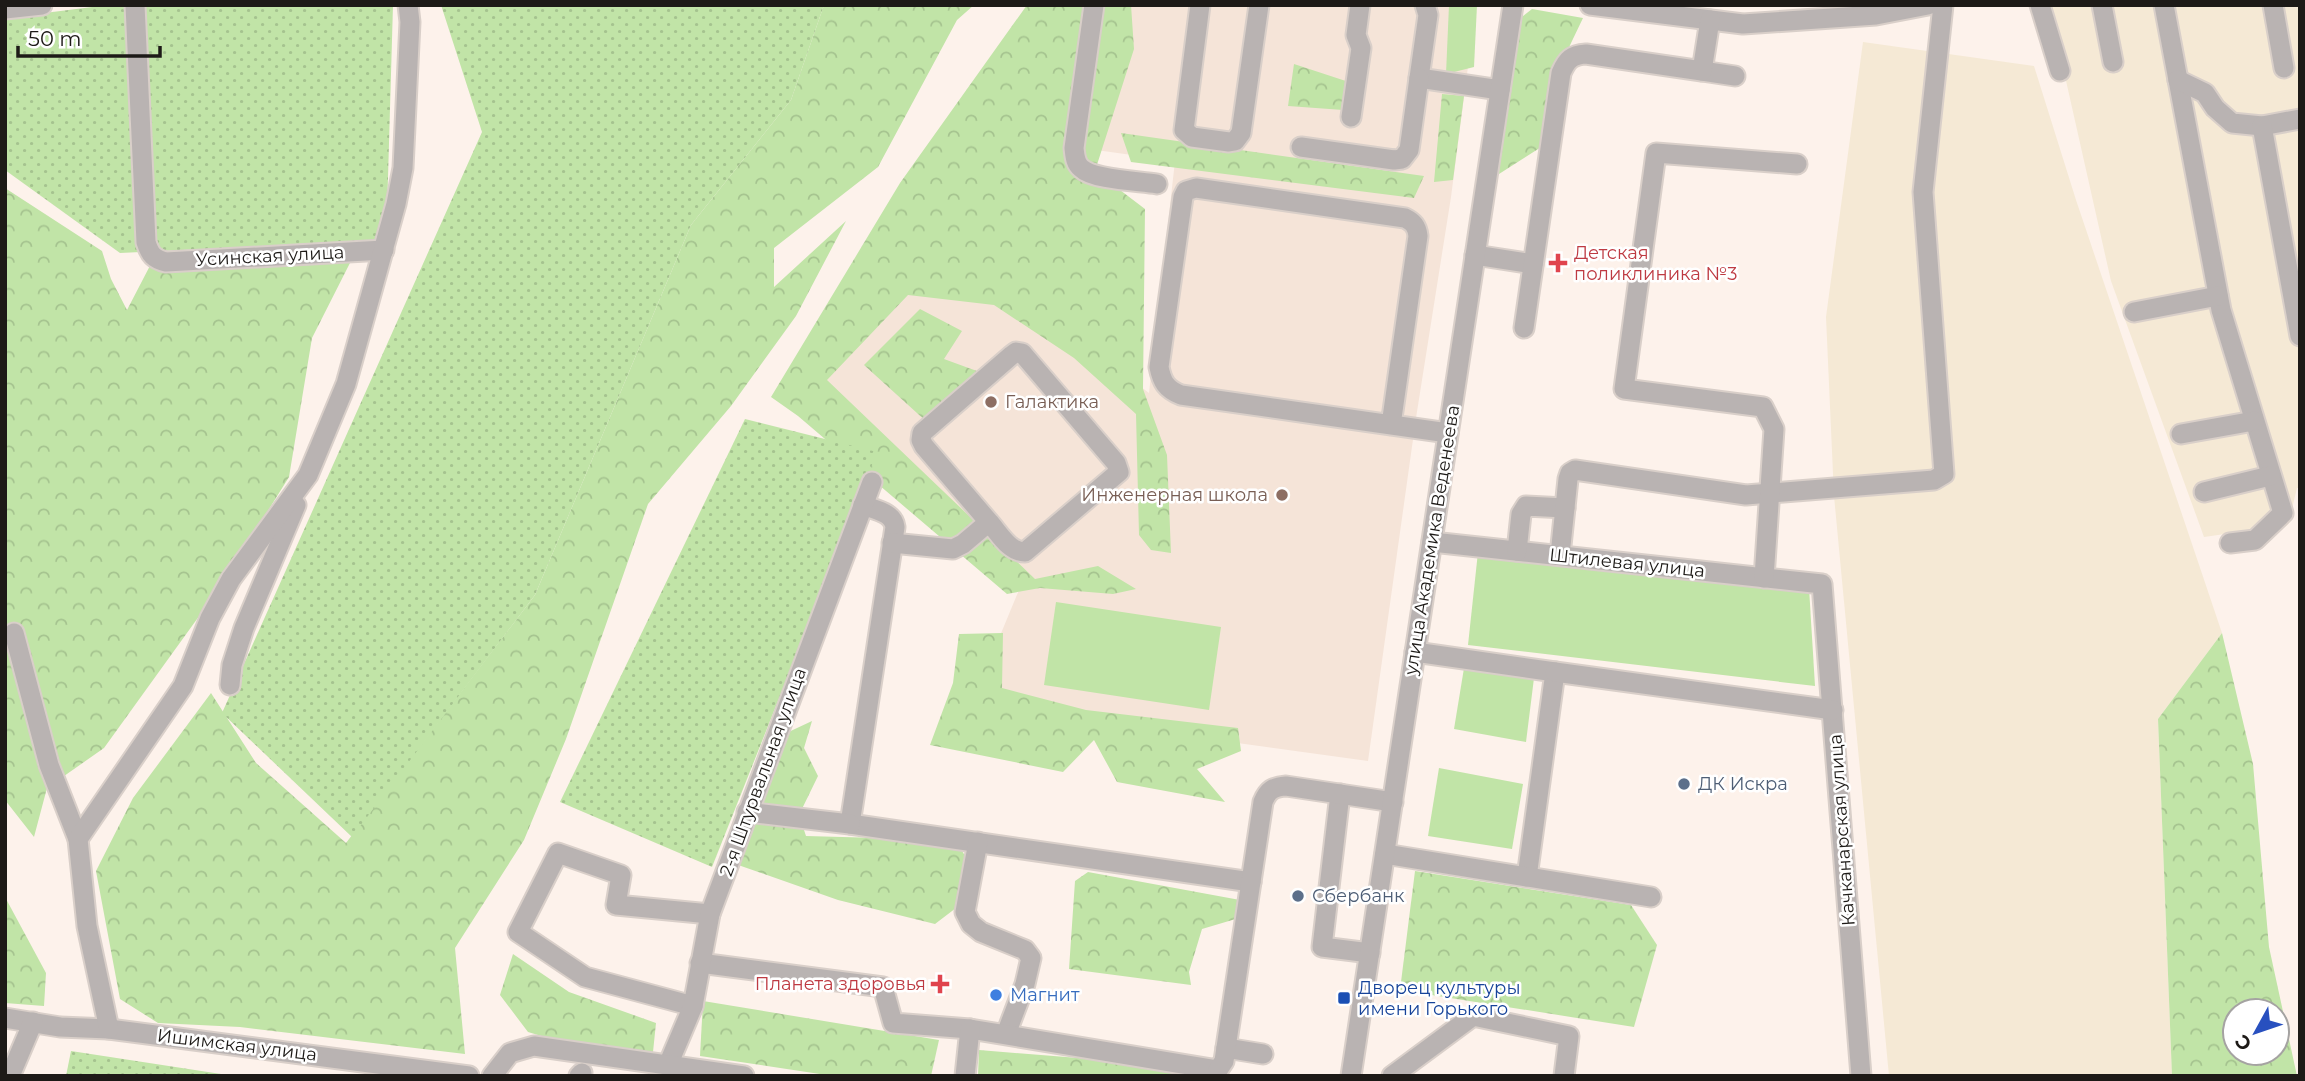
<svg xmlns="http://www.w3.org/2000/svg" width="2305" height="1081" viewBox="0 0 2305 1081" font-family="Montserrat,sans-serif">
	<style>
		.built { fill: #f5e4d8 }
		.industrial { fill: #f5e9d5 }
		.green { fill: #c1e4a7 }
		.forest { fill: url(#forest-crowns); fill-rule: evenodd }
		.garden { fill: url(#garden-dots) }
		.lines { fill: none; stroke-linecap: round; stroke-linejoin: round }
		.minor-casing { stroke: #d9cfc9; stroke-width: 23 }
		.minor { stroke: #b9b3b2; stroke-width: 19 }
		.health-dot { fill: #e0444e; stroke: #fff; stroke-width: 2.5 }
		.education-dot { fill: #8d6e63; stroke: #fff; stroke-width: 2.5 }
		.service-dot { fill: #5c6f8a; stroke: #fff; stroke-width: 2.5 }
		.shop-dot { fill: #3f7fe0; stroke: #fff; stroke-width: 2.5 }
		.transit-dot { fill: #1a4fb4; stroke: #fff; stroke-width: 2.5 }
		.labels { text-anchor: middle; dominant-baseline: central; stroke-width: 5; stroke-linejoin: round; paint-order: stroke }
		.health-label { font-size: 18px; fill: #be3a42; stroke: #fff; text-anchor: start }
		.street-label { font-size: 18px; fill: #1d1a17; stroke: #fff }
		.education-label { font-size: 18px; fill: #785e54; stroke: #fff; text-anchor: start }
		.service-label { font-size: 18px; fill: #4e5e75; stroke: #fff; text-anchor: start }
		.transit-label { font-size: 18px; fill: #164399; stroke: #fff; text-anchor: start }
		.shop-label { font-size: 18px; fill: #366cbe; stroke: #fff; text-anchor: start }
	</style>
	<defs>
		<pattern id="forest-crowns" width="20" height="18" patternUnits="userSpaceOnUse" patternTransform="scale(1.75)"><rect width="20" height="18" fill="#c1e4a7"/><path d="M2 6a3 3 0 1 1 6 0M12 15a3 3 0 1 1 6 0" fill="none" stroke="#a5c38f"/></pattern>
		<pattern id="garden-dots" width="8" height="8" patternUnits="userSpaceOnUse" patternTransform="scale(1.75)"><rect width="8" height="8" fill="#c1e4a7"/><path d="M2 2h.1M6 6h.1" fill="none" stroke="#a5c38f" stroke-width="1.8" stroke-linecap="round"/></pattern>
	</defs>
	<rect width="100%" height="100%" fill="#fdf2eb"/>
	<polygon class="built" points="1115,5 1476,5 1451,197 1416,418 1368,761 990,709 997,643 1026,573 804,384 900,205 1149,393 1175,161 1096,150"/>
	<g class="industrial">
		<polygon points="2049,5 2300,5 2300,488 2297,488 2288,525 2204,537 2111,281"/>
		<polygon points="1863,42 2034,66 2076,200 2222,633 2158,719 2172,1076 1889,1076 1834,496 1826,317"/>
	</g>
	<g class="green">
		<polygon points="1449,5 1477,5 1474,67 1446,74"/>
		<polygon points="1478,552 1809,588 1815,686 1468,645"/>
		<polygon points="1056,602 1221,627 1209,710 1044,685"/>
		<polygon points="1465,662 1535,670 1526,742 1454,729"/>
		<polygon points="1439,768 1523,784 1512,849 1428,836"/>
	</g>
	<g class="forest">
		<polygon points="824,5 974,5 957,20 878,167 774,248 774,287 846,221 796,316 731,406 648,504 566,739 524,840 455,948 465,1054 240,1027 158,1023 120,999 96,871 133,798 211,693 256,763 346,843 535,595 691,225 791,100"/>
		<polygon points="1027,5 1131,5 1134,49 1095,171 1145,209 1143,389 1167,455 1171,553 1151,550 1139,535 1136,414 1074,358 994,305 908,295 827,380 1035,579 1098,566 1136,589 1113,594 1040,588 1007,594 798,416 771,397 900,183"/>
		<polygon points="1532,9 1583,18 1561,64 1546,144 1499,174 1510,26"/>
		<polygon points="1294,64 1361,86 1357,111 1288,106"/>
		<polygon points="1442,94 1464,96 1453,180 1434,182"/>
		<polygon points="1121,133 1424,176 1414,198 1131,162"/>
		<polygon points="5,188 102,251 111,279 127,310 154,258 164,253 250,244 304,249 353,257 312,338 289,477 223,583 104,748 47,788 34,837 5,800"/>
		<polygon points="920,309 962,331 944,359 985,374 928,423 864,365"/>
		<polygon points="1003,633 1002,688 1086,710 1238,728 1241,751 1197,769 1225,802 1117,782 1094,740 1063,772 930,745 953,683 959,634"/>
		<path d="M2222 633 2253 764 2269 947 2297 1076H2172L2158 719ZM2235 1011H2277V1053H2235Z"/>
		<polygon points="812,721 804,748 818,776 799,815 806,836 879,838 962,851 979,878 973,895 935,924 838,900 721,859 780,736"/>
		<polygon points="1415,871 1631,905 1657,945 1634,1027 1400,990"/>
		<polygon points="1088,872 1240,900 1239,918 1202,929 1189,972 1191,985 1069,969 1075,881"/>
		<polygon points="5,897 46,973 44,1006 5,1003"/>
		<polygon points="513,954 569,992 656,1023 653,1052 568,1044 528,1032 500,995"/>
		<polygon points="703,1001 939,1040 931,1076 833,1076 700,1056"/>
		<polygon points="979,1050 1203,1068 1202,1076 978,1076"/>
	</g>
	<g class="garden">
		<polygon points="108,5 393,5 387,212 374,241 120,253 5,170 5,18"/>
		<polygon points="441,5 824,5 791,100 691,225 535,595 352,837 222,713 482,132"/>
		<polygon points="745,419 877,452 712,867 560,802"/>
		<polygon points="71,1051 234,1076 66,1076"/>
	</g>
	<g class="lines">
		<g class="minor-casing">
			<g id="minor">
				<path d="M135 5 146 242C150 255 154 259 166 262L384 250"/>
				<path d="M1094 5 1074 148C1075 156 1075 163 1081 168 1093 180 1139 181 1157 184"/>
				<polyline points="1200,5 1184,130 1192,137 1229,142 1235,141 1241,133 1259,5"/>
				<polyline points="1425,5 1428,15 1419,78 1500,90"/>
				<polyline points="1590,5 1743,24 1876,15 1928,5"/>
				<polyline points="2040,5 2060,71"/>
				<polyline points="2102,5 2113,62"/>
				<polyline points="2164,5 2221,310 2283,513 2255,540 2230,543"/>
				<polyline points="2273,5 2284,68"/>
				<polyline points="5,9 42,5"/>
				<polyline points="1702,71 1735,76"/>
				<polyline points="2178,80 2205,93 2215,108 2232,123 2262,126 2300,119"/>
				<polyline points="1351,117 1361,48 1356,35 1360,5"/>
				<polyline points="2262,126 2300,336"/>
				<polyline points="1301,147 1394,160 1402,159 1409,150 1419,78"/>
				<polyline points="1475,255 1533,264"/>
				<polyline points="2134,312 2218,296"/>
				<path d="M1524 328 1561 73C1567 59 1572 55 1586 54L1702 71 1710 20"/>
				<path d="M1391 425 1418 236C1417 226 1413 222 1405 218L1196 188 1186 191 1183 197 1159 367C1162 382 1166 389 1181 395 1270 408 1359 420 1448 433"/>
				<polyline points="2181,434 2254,421"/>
				<polyline points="2204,492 2270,476"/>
				<path d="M863 505C875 510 893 512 895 527L850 824 1251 882"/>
				<polyline points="1432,542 1822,584 1861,1076"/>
				<path d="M892 543 953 549 963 544 989 522C999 533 1009 552 1025 552L1119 472 1116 463 1022 353 1016 352 1012 355 922 433 921 440 924 446 989 522"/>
				<polyline points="1517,551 1521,514 1526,506 1565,508"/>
				<polyline points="1560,555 1568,479 1570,473 1575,470 1746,495 1934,480 1944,474 1923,192 1943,5"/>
				<polyline points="1764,578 1774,429 1763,407 1624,389 1656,153 1797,164"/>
				<polyline points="14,633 49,765 78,839"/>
				<polyline points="1415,652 1555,672 1527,877"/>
				<polyline points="1555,672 1833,710"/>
				<polyline points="230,685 232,665 244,628 296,505"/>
				<polyline points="1340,794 1322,947 1370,953"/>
				<polyline points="747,812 850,824"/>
				<polyline points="978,842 965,912 971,924 981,932 1025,950 1031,958 1025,984 1006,1034"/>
				<polyline points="1385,854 1651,897"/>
				<polyline points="700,963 883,987 893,1023 970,1029 1218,1070 1213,1076"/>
				<polyline points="693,1006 585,977 518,932 558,853 621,875 616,905 710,914"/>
				<polyline points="5,1018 60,1027 109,1029 469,1076"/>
				<polyline points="109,1029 87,926 78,839 183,686 210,618 231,579 308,475 346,384 396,204 403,168 410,22 408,5"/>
				<polyline points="1226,1048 1263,1054"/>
				<polyline points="668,1065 693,1006 710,914 872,482"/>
				<path d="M1218 1070 1224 1061 1263 802C1268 790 1273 787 1286 786L1393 802"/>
				<polyline points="10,1076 33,1022"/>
				<polyline points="492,1076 510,1053 534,1046 744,1076"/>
				<polyline points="579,1076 582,1073"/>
				<polyline points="965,1076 970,1029"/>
				<polyline points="1351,1076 1513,5"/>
				<polyline points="1392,1076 1473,1016 1569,1036 1564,1076"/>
			</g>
		</g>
		<use href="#minor" class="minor"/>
	</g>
	<g class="health-dot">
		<path d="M1554.5 252.5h7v7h7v7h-7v7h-7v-7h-7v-7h7z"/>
		<path d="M936.5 973.5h7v7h7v7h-7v7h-7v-7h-7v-7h7z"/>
	</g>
	<g class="education-dot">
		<circle cx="991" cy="402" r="7"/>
		<circle cx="1282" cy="495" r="7"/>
	</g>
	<g class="service-dot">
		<circle cx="1684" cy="784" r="7"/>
		<circle cx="1298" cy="896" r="7"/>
	</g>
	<circle class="shop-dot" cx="996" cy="995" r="7"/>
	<rect class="transit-dot" x="1337" y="991" width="14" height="14" rx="3.5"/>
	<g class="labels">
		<g class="health-label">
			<text x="1574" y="253">Детская<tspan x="1574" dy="21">поликлиника №3</tspan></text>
			<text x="926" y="984" text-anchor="end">Планета здоровья</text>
		</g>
		<g class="street-label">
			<text transform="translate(270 256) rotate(-3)">Усинская улица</text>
			<text transform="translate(1432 540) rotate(-81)">улица Академика Веденеева</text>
			<text transform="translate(1627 563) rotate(6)">Штилевая улица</text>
			<text transform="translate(763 772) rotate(-70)">2-я Штурвальная улица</text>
			<text transform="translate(1842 830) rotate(-94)">Качканарская улица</text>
			<text transform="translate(237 1045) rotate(7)">Ишимская улица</text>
		</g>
		<g class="education-label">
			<text x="1005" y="402">Галактика</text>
			<text x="1268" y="495" text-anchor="end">Инженерная школа</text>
		</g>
		<g class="service-label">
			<text x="1698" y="784">ДК Искра</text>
			<text x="1312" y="896">Сбербанк</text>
		</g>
		<g class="transit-label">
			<text x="1358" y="988">Дворец культуры<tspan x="1358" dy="21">имени Горького</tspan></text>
		</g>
		<g class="shop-label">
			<text x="1010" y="995">Магнит</text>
		</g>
	</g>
	<rect width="2305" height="1081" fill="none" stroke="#1d1a17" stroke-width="14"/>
	<g transform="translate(2256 1032) rotate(230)"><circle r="33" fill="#ffffff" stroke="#a5a3a2" stroke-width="2"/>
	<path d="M0-5L12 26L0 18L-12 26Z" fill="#2850bf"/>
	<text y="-10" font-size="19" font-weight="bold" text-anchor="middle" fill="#1d1a17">С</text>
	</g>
	<path d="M18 46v10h142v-10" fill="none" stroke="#1d1a17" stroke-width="3.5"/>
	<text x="28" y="46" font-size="21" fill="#1d1a17" stroke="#ffffff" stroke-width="5" paint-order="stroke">50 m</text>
</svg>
